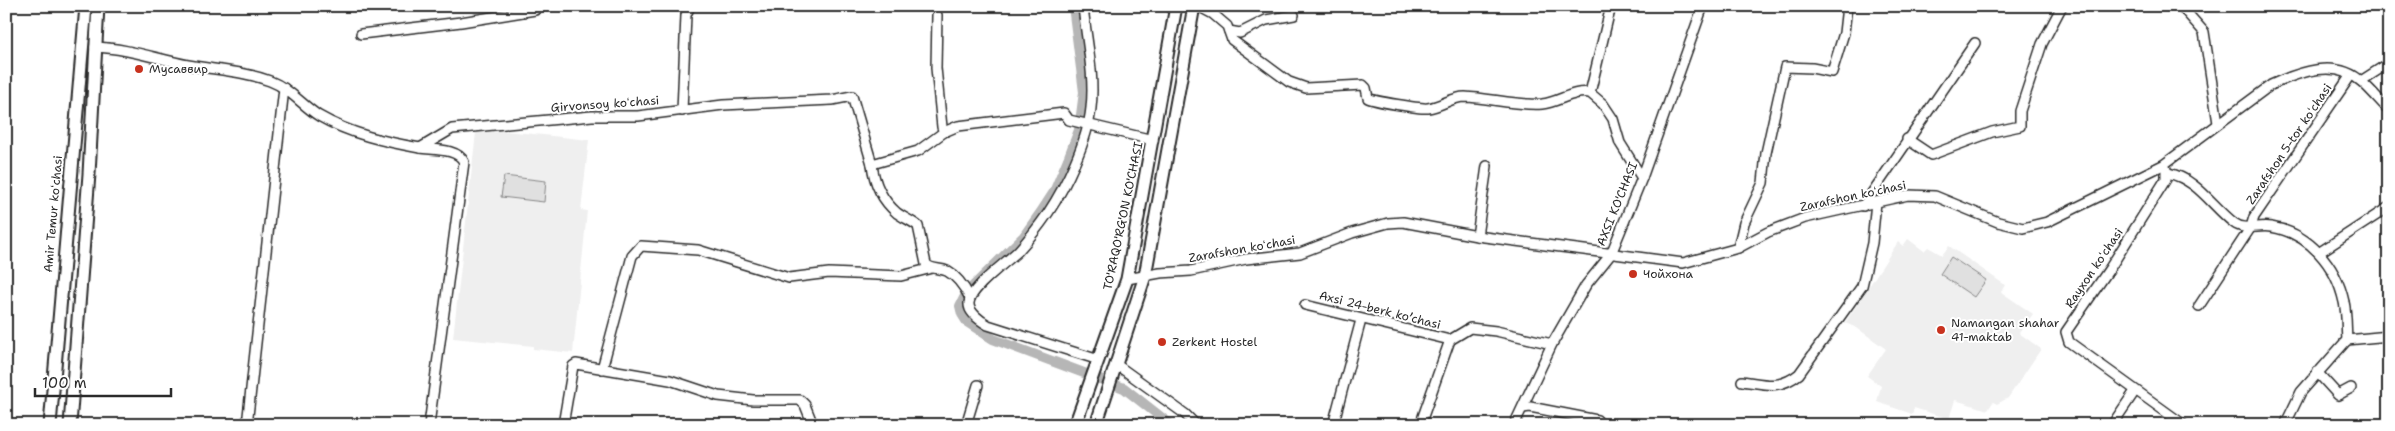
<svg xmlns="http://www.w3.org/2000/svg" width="2395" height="431" viewBox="0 0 2395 431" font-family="'Shantell Sans',sans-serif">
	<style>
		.built { fill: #efefef }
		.green { fill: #e0e0e0; stroke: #868686 }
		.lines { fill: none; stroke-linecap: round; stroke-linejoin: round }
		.canal { stroke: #b6b6b6; stroke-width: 10 }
		.minor-casing { stroke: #2b2b2b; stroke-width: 12 }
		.major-casing { stroke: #2b2b2b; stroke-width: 15 }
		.minor { stroke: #fff; stroke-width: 9 }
		.major { stroke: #fff; stroke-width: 11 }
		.poi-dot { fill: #c8321e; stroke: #fff; stroke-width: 2 }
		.labels { text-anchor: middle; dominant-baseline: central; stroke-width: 4; stroke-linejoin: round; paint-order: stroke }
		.poi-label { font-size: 12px; fill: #2b2b2b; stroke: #fff; text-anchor: start }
		.street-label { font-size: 12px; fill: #2b2b2b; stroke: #fff }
	</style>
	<rect width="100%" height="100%" fill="#fff"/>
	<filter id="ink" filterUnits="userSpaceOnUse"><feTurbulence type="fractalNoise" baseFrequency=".02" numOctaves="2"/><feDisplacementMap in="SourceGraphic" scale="10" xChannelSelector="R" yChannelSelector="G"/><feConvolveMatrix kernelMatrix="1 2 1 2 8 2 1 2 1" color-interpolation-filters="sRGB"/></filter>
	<g filter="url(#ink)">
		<g class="built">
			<polygon points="506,131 589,140 581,210 587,211 573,353 533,349 533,346 453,338 476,132"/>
			<polygon points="1908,239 1924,251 1928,247 1942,255 1949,246 2005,285 2001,292 2033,314 2019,333 2041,349 2008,398 1997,404 1993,402 1988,410 1955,400 1949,419 1914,408 1912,414 1877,402 1881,386 1867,376 1886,349 1857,328 1845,323 1898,242 1903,246"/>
		</g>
		<g class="green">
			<polygon points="504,176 546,181 544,202 501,197"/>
			<polygon points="1951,257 1986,280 1974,297 1940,274"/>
		</g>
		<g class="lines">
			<polyline class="canal" points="1073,6 1084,92 1079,130 1068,159 1054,192 1041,212 1024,236 967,292 960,306 962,314 967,322 993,339 1124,388 1171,425"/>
			<g class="minor-casing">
				<g id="minor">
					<path d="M1083 6C1086 39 1095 75 1091 108 1088 140 1066 186 1048 213 1039 226 1029 239 1018 251 1007 262 970 288 969 303 968 312 981 321 988 325L1099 360"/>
					<path d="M1198 6 1213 14 1227 26 1232 40 1289 82 1306 88 1363 85 1366 88 1368 98C1373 101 1421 109 1428 108 1442 106 1452 97 1465 97 1489 98 1519 106 1542 104 1560 102 1572 90 1590 93L1603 104 1613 119 1620 143 1642 178"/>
					<polyline points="2181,6 2204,32 2218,123"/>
					<polyline points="937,15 936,68 942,127 944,132"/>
					<polyline points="1229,31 1240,33 1266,20 1294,15"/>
					<polyline points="361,34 461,22 535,10 536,6"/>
					<path d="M95 47C127 48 157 59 188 65 215 70 244 71 270 81 289 88 302 105 319 116 350 134 386 142 420 148L452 129 592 116H638L723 105 832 100 852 96 872 164 918 151 944 132 958 126 1064 113 1069 120 1153 140"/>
					<polyline points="2361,81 2389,63"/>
					<polyline points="1590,93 1611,6"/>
					<polyline points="682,111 686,15 690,6"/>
					<polyline points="1907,139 1931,155 1992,132 2020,126 2020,111 2042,44 2062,6"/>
					<path d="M420 148C433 150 458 148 464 162L429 425"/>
					<path d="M872 164C874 183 882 200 897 213 904 218 912 221 918 226L926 264C931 270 940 268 947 271 958 277 965 288 970 298"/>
					<polyline points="2166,169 2166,179 2110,268 2066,332 2069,342 2184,425"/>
					<path d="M2168 173C2197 179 2212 206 2234 223 2244 231 2259 225 2271 227 2309 233 2336 265 2344 302 2347 314 2346 328 2347 340L2301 392 2285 425"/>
					<polyline points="1863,206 1975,43"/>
					<polyline points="1477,236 1487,166"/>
					<polyline points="1738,248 1744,223 1763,183 1766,153 1785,67 1812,68 1832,72 1844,33 1847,6"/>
					<polyline points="2320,252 2389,207"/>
					<path d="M1127 279 1160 273 1191 271 1246 259 1300 253 1352 233 1388 223 1403 222 1477 236 1683 263 1738 248 1768 232 1805 218 1908 195 1935 196 1998 222 2023 228 2047 222 2163 165 2271 85C2299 72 2336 58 2362 82 2372 91 2380 101 2389 110"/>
					<polyline points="1305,305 1450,340 1470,328 1496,331 1552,344"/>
					<polyline points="2199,306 2251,227 2254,217 2351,75"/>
					<polyline points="2347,340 2389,336"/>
					<polyline points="1117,365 1185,414 1196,425"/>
					<polyline points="602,369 632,256 641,246 698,250 789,278 829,273 901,276 932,268"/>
					<polyline points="2317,372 2338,395 2351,388"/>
					<path d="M1742 381C1766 384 1779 390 1799 374L1862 286 1872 243 1876 202"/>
					<polyline points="1523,408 1530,407 1597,420 1601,425"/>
					<polyline points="247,425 284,88"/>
					<polyline points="563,425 573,366 576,364 670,380 718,396 753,400 800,400 805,405 813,425"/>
					<polyline points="966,425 978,385"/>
					<polyline points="1333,425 1361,320"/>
					<polyline points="1420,425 1450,340"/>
					<polyline points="1514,425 1552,344 1586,285 1611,254 1642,178 1703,6"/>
					<polyline points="2112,425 2135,391"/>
				</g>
			</g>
			<g class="major-casing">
				<g id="major">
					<polyline points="50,425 86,6"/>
					<polyline points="70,425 89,174 98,6"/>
					<polyline points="1075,425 1127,279 1176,6"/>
					<polyline points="1096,425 1145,276 1194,6"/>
				</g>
			</g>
			<use href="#minor" class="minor"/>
			<use href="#major" class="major"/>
		</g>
	</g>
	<g class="poi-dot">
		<circle cx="139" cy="69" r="5"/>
		<circle cx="1633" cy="274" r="5"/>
		<circle cx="1941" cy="330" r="5"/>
		<circle cx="1162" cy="342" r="5"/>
	</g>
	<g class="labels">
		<g class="poi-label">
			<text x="149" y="69">Мусаввир</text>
			<text x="1643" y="274">Чойхона</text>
			<text x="1951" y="323">Namangan shahar<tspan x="1951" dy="14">41-maktab</tspan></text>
			<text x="1172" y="342">Zerkent Hostel</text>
		</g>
		<g class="street-label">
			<text transform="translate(605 104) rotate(-4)">Girvonsoy koʻchasi</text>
			<text transform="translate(2289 144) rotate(-56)">Zarafshon 5-tor koʻchasi</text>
			<text transform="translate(1853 196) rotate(-12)">Zarafshon koʻchasi</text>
			<text transform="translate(1617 204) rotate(-68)">AXSI KO'CHASI</text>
			<text transform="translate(53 214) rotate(-85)">Amir Temur koʻchasi</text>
			<text transform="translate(1123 216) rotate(-78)">TO'RAQO'RG'ON KO'CHASI</text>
			<text transform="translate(1242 249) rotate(-10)">Zarafshon koʻchasi</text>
			<text transform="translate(2094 268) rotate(-56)">Rayxon koʻchasi</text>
			<text transform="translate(1380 310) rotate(14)">Аxsi 24-berk koʼchasi</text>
		</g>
	</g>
	<rect width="2395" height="431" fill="none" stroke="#fff" stroke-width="25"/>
	<rect x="12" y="12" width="2370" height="406" fill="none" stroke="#2b2b2b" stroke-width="2" filter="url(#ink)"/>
	<path d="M35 388v8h136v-8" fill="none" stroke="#2b2b2b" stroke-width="2.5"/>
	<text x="42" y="388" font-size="15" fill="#2b2b2b" stroke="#ffffff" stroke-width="4" paint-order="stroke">100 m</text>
</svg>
